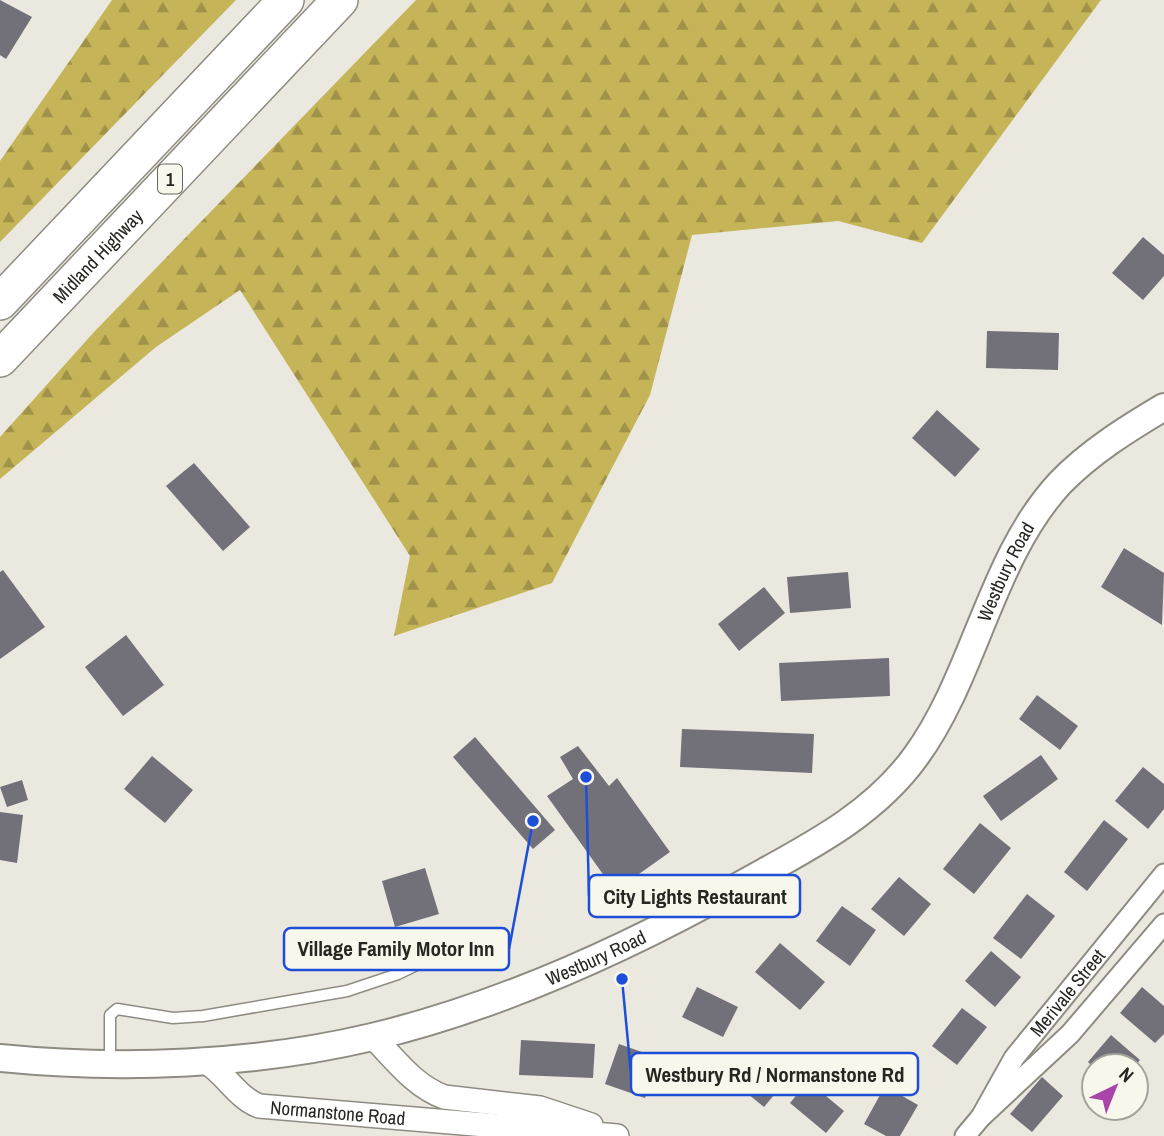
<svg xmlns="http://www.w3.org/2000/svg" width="1164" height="1136" viewBox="0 0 1164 1136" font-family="'Archivo Narrow',sans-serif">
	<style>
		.forest { fill: url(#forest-firs) }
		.building { fill: #727079 }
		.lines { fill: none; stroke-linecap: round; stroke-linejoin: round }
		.service-casing { stroke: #8e8c82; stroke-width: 13 }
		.minor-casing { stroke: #8e8c82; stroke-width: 23 }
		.tertiary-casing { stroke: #8e8c82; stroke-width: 26 }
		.secondary-casing { stroke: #8e8c82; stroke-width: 30 }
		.motorway-casing { stroke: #8e8c82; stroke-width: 38 }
		.service { stroke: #fff; stroke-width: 10 }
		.minor { stroke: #fff; stroke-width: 19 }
		.tertiary { stroke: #fff; stroke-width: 23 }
		.secondary { stroke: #fff; stroke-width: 26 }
		.motorway { stroke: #fff; stroke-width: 35 }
		.labels { text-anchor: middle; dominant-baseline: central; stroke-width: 5; stroke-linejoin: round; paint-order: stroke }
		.shield { fill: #f8f7ec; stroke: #65655f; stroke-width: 2 }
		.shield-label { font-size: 18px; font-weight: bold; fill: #262622 }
		.street-label { font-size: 19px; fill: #262622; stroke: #f8f7ec }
		.leader { fill: none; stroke: #1d4ed8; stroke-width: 2.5 }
		.callout-dot { fill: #1d4ed8; stroke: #f8f7ec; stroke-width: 2.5 }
		.callout { fill: #f8f7ec; stroke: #1d4ed8; stroke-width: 2.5 }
		.callout-label { font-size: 21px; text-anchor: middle; font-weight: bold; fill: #262622 }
	</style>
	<defs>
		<pattern id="forest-firs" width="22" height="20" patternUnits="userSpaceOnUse" patternTransform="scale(1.75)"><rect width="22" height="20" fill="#c5b458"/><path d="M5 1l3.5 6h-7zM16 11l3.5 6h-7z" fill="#a09248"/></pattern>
	</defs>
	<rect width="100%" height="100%" fill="#ebe9df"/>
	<g class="forest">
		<polygon points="112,0 236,0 0,242 0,161"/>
		<polygon points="416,0 1101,0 922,243 838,221 692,235 650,395 552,583 394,636 410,556 240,290 156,347 0,479 0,437 94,332"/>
	</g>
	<g class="building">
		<polygon points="0,0 32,17 6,59 0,55"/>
		<polygon points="1143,237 1164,255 1164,276 1143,300 1112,273"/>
		<polygon points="987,331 1059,333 1058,370 986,368"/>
		<polygon points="937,410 980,449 955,477 912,438"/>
		<polygon points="194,463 250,527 223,551 166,486"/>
		<polygon points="1124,548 1164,573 1162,625 1101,587"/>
		<polygon points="3,570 45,627 0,659 0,572"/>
		<polygon points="848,572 851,608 790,613 787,577"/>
		<polygon points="764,587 785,613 739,651 718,624"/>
		<polygon points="126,635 164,685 123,716 85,667"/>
		<polygon points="889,658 890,696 781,701 779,663"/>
		<polygon points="1037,695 1078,726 1060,750 1019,719"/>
		<polygon points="682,729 814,734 812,773 680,767"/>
		<polygon points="475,737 555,830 533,849 453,757"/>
		<polygon points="578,746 609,786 617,778 670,852 615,891 547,796 573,779 560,757"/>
		<polygon points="1041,755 1058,779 1001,821 983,796"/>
		<polygon points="152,756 193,790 165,823 124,789"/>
		<polygon points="1143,767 1164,784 1164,809 1148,829 1115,801"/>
		<polygon points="22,780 28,800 7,807 0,787"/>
		<polygon points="0,812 23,815 17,863 0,860"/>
		<polygon points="1104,820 1128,839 1087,891 1064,872"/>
		<polygon points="980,823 1011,848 974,894 943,869"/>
		<polygon points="425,868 439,914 395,927 382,881"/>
		<polygon points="899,877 931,904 904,936 871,909"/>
		<polygon points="1027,894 1055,916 1021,959 993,938"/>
		<polygon points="842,906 876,930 850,966 816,941"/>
		<polygon points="780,943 825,982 800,1010 755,972"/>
		<polygon points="991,951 1021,977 995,1007 965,981"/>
		<polygon points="697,987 738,1007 723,1037 682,1017"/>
		<polygon points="1142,987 1164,1006 1164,1034 1155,1043 1120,1013"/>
		<polygon points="962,1008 987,1027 957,1065 932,1046"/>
		<polygon points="1111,1035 1140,1060 1135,1066 1094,1068 1088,1062"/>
		<polygon points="521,1040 595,1044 593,1078 519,1075"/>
		<polygon points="619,1044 659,1058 645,1098 605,1084"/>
		<polygon points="759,1061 785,1082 764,1107 738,1086"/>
		<polygon points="1042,1077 1063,1096 1032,1132 1010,1114"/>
		<polygon points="808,1081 844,1111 826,1133 790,1103"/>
		<polygon points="885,1086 918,1105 900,1136 886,1136 864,1124"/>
	</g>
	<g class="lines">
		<g class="service-casing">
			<polyline id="service" points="110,1063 110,1015 117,1009 173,1018 203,1016 347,991 398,974 450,949"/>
		</g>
		<g class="minor-casing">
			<g id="minor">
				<path id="s1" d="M981 1117 1014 1058 1164 874"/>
				<polyline points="965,1136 981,1117 1070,1034 1164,924"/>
			</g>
		</g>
		<g class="tertiary-casing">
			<g id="tertiary">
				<path d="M373 1037C395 1059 414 1086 444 1097L540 1108 591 1125"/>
				<path id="s2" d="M203 1060C226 1073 236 1097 259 1106L617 1136"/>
			</g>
		</g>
		<g class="secondary-casing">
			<g id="secondary">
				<path id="s3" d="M0 1058C120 1070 254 1065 372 1037 502 1006 628 948 744 883 807 848 873 816 916 756 975 675 991 557 1060 483 1090 452 1127 429 1164 407"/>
			</g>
		</g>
		<g class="motorway-casing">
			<g id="motorway">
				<polyline points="0,302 286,0"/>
				<path id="s4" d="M0 359 340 0"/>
			</g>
		</g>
		<use href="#service" class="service"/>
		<use href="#minor" class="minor"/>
		<use href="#tertiary" class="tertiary"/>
		<use href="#secondary" class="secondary"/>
		<use href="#motorway" class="motorway"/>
	</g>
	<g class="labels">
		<rect class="shield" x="158" y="164.5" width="24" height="29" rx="5"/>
		<g class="shield-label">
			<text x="170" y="179">1</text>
		</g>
		<g class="street-label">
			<text stroke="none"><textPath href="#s4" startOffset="142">Midland Highway</textPath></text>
			<text stroke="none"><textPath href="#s3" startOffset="1199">Westbury Road</textPath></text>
			<text stroke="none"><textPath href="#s3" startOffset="612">Westbury Road</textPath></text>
			<text stroke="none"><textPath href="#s1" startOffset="152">Merivale Street</textPath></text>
			<text stroke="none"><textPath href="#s2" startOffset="152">Normanstone Road</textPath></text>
		</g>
	</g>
	<path class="leader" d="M586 777L589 896M533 821L509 949M622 979L631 1074"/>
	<g class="callout-dot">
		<circle cx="586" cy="777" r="7"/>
		<circle cx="533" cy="821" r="7"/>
		<circle cx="622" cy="979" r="7"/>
	</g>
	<g class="callout">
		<rect x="589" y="875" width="211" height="42" rx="7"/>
		<rect x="284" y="928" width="225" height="42" rx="7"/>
		<rect x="631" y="1053" width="287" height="42" rx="7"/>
	</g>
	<g class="callout-label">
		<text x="695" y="904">City Lights Restaurant</text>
		<text x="396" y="956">Village Family Motor Inn</text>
		<text x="775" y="1082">Westbury Rd / Normanstone Rd</text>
	</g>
	<g transform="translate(1115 1087) rotate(43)"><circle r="33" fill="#f8f7ec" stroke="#a4a39b" stroke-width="2"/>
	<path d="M0-5L12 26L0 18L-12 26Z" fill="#a944a8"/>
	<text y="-10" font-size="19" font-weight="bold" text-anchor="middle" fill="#262622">N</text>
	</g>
</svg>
